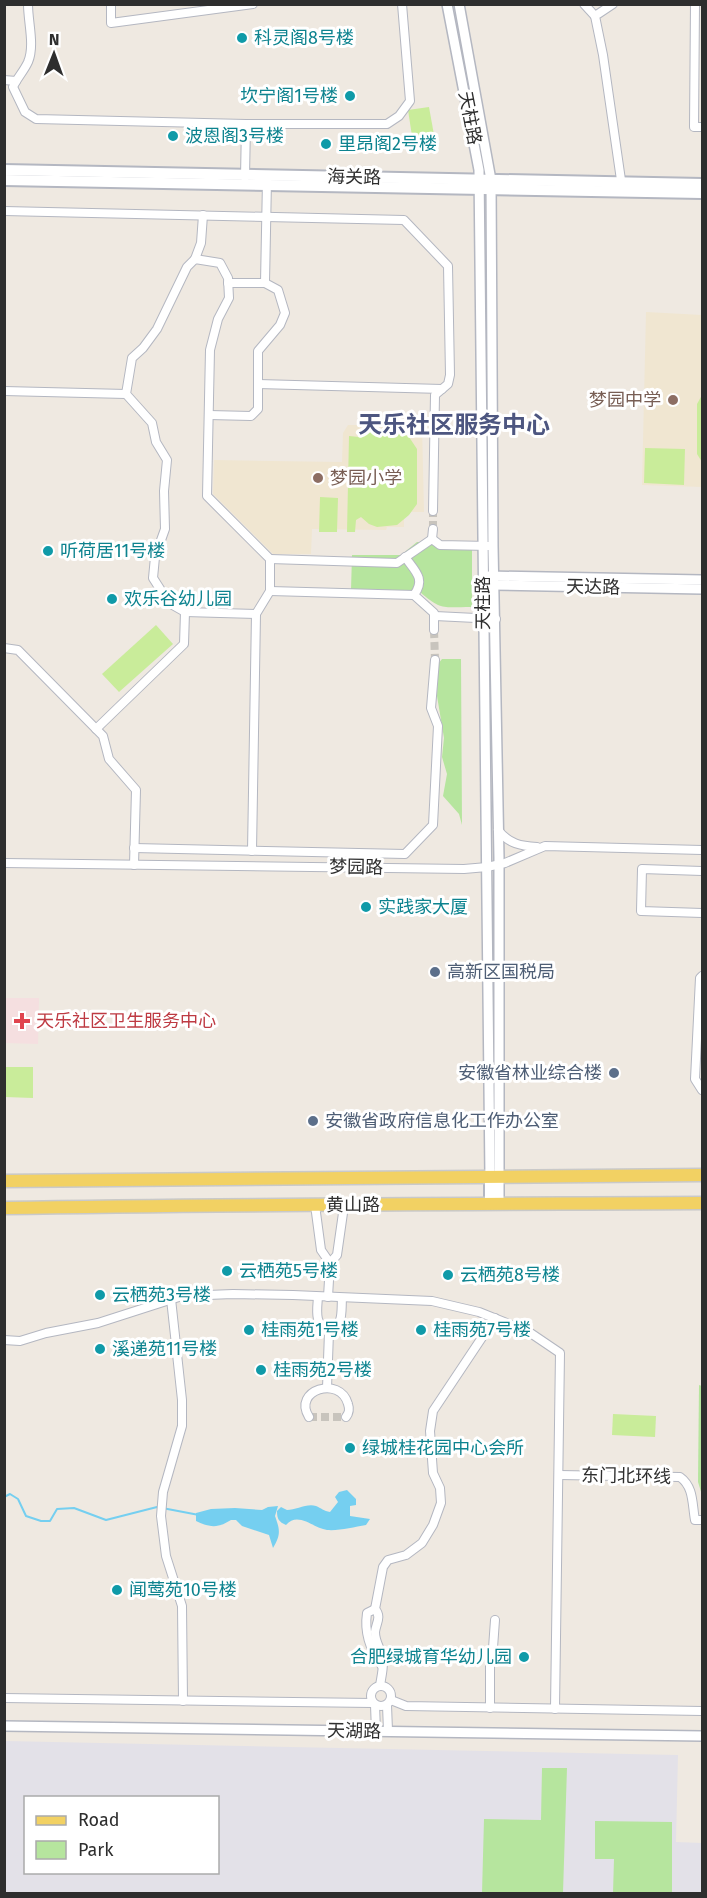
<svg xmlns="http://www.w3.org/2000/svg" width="707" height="1898" viewBox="0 0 707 1898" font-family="'Fira Sans','Noto Sans SC',sans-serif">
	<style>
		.industrial { fill: #e3e1e8; fill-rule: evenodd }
		.education { fill: #f0e6d1 }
		.medical { fill: #f5dfe0 }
		.green { fill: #b6e59e }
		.pitch { fill: #c9ec9a }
		.water { fill: #75cff0 }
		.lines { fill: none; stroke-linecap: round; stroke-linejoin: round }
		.stream { stroke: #75cff0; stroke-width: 2 }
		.minor-tunnel { stroke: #c8c4bd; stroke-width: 8; stroke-dasharray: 8 4; stroke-linecap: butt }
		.minor-casing { stroke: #b4b7c1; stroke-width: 10 }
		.tertiary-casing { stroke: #b4b7c1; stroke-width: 12 }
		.secondary-casing { stroke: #b4b7c1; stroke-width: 14 }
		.primary-casing { stroke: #c9c9c9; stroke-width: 15 }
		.minor { stroke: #fff; stroke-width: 8 }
		.tertiary { stroke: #fff; stroke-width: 9 }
		.secondary { stroke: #fff; stroke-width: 10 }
		.primary { stroke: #f2d163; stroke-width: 12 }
		.culture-dot { fill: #0f9aa8; stroke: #fff; stroke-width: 2 }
		.education-dot { fill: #8d6e63; stroke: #fff; stroke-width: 2 }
		.service-dot { fill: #5c6f8a; stroke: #fff; stroke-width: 2 }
		.health-dot { fill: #e0444e; stroke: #fff; stroke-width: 2 }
		.labels { text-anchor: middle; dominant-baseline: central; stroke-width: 6; stroke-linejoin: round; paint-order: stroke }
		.culture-label { font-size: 18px; fill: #0d838f; stroke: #fff; text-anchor: start }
		.street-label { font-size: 18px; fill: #2e2e2e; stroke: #fff }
		.education-label { font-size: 18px; fill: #785e54; stroke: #fff; text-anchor: end }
		.service-label { font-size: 18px; fill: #4e5e75; stroke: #fff; text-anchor: start }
		.health-label { font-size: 18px; fill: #be3a42; stroke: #fff; text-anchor: start }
		.district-label { font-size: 24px; font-weight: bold; fill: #4d5680; stroke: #fff }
	</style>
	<rect width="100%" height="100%" fill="#efe9e1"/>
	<path class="industrial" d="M5 1741 678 1755 676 1842 702 1843V1893L5 1894ZM26 1798H218V1872H26Z"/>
	<g class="education">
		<polygon points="646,312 702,315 702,487 642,485"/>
		<polygon points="348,425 422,425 424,512 404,512 404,527 387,527 386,530 312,529 311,554 273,554 213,494 214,460 342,462 343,433"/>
	</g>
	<polygon class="medical" points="5,998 39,998 38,1044 5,1043"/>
	<g class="green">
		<path d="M417 542 462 544 472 548V607C443 607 442 611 420 592L351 590 352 555H401Z"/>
		<polygon points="442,659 461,659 462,825 459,814 443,796 447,774 442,757 444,738 437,696 438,664"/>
		<polygon points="699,1385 702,1386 702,1495 698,1482"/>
		<polygon points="542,1768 567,1768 563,1893 482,1893 484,1819 541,1820"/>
		<polygon points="595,1821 672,1822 672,1893 613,1893 614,1859 595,1859"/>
	</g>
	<g class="pitch">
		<polygon points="429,107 436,146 414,149 408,110"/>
		<polygon points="702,395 702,462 697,454 697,404"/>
		<polygon points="375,430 402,433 409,437 417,449 417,504 409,515 397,525 377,527 369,524 361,517 356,520 355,532 347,532 349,436 359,437 365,432"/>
		<polygon points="645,448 685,449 684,485 644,483"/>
		<polygon points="320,497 338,498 337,532 319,532"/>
		<polygon points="156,625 173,644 119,692 102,674"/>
		<polygon points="5,1067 33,1067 33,1098 5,1097"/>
		<polygon points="613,1414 656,1416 655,1437 612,1435"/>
	</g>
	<g class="water">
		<path d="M347 1490 356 1499V1505L350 1506V1516L370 1519 366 1525C354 1527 339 1531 327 1530 313 1528 298 1511 286 1525 279 1522 277 1519 277 1511L281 1507 287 1510C296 1510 307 1503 316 1506 321 1508 324 1511 330 1512L338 1502 335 1497 339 1492Z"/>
		<path d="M278 1506 275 1516C280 1530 281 1535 273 1548L269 1535 242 1526 236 1520H231C218 1528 211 1528 196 1521V1513L211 1509 235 1508 262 1510 268 1507Z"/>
	</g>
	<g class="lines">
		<polyline class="stream" points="4,1497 10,1494 18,1499 26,1516 41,1521 50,1521 57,1509 74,1508 106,1520 157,1507 199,1515"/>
		<g class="minor-tunnel">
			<polyline points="433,529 433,511"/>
			<polyline points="434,630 435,660"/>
			<polyline points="309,1417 346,1417"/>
		</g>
		<g class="minor-casing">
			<g id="minor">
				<path d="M28 4C28 23 35 45 28 62 24 71 17 78 13 87L25 112 36 119 246 124H387L399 116 410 101 402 4"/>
				<polyline points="111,4 111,23 253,4"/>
				<polyline points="584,4 595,16"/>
				<polyline points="613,4 595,16 603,55 622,187"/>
				<polyline points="695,4 694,127 702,127"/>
				<polyline points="4,80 16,81"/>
				<polyline points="245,177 246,124"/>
				<polyline points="4,211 404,220 448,266 450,375 448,384 435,395 433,511"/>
				<polyline points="195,259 201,243 203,215"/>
				<polyline points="265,283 267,180"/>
				<polyline points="258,384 442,389"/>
				<polyline points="4,391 126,394 152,423 156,442 167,460 164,491 165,529 155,557 153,578 169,603 185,612 256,614 270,591 270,559 207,496 210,350 218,319 229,298 228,278 220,263 195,259 187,267 157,329 143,348 132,358 126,394"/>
				<polyline points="209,415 251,416 258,409 258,351 280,325 285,313 278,290 265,283 228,283"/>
				<polyline points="432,539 440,545 489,546"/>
				<polyline points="432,539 433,529"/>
				<path d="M405 557C415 571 426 579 414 595"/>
				<polyline points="270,559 397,563 432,539"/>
				<polyline points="270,591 414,595 434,613 434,630"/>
				<polyline points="435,616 496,619"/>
				<polyline points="4,648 18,650 103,736 109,759 136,790 134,865"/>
				<polyline points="96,729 184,644 185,612"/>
				<path d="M498 830C509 844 521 846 537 847"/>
				<polyline points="134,848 405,854 433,825 438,726 431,708 435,660"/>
				<polyline points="252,851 256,614"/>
				<polyline points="4,863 464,869 487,867 505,863 545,846 702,850"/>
				<polyline points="702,871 642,869 641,911 702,913"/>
				<polyline points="702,976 700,978 695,1079 702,1090"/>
				<polyline points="315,1205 321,1250 330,1263"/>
				<path d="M318 1297C317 1311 314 1324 329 1332"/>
				<polyline points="328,1297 330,1263 337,1255 344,1206"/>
				<polyline points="171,1299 182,1400 182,1426 163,1492 161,1516 166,1556 182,1606 183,1701"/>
				<path d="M329 1332C344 1322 341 1315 342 1298"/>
				<polyline points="4,1340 20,1341 46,1333 98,1323 182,1296 233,1294 293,1295 432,1301 479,1312 529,1332 560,1353 555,1709"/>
				<polyline points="327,1388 329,1332"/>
				<path d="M309 1417C292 1390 340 1375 348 1404 350 1410 349 1413 346 1417"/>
				<path d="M559 1475 680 1477C694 1487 692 1504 695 1520H702"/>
				<path d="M375 1609 367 1613C364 1633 370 1650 382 1666"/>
				<circle cx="381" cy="1696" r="10"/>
				<path d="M380 1686C381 1677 385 1664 382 1656 380 1647 375 1642 375 1632 376 1623 382 1617 375 1609L383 1567 388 1560 406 1555 422 1543 433 1525 441 1503 440 1488 433 1473 430 1431 433 1411 495 1318"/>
				<polyline points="4,1698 373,1703"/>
				<polyline points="391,1700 406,1706 702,1711"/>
				<polyline points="375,1705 376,1731"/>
				<polyline points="387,1705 388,1731"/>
				<polyline points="490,1708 490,1657 493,1648 495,1620"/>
			</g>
		</g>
		<g class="tertiary-casing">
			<g id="tertiary">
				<polyline points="447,4 479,170 490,1177"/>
				<polyline points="459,4 491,180 493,546 499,858 499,1204"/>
				<polyline points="489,576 702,580"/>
				<polyline points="491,585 702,589"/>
				<polyline points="4,1726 702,1736"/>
			</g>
		</g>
		<g class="secondary-casing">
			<g id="secondary">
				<polyline points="4,170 702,184"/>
				<polyline points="4,180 702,193"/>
				<polyline points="490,1204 490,1177"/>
			</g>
		</g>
		<g class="primary-casing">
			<g id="primary">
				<polyline points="4,1181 702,1175"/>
				<path d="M4 1208C237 1204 470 1204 702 1203"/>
			</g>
		</g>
		<use href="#minor" class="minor"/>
		<use href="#tertiary" class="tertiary"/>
		<use href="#secondary" class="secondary"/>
		<use href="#primary" class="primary"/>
	</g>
	<g class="culture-dot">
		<circle cx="242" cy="38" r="6"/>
		<circle cx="350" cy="96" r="6"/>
		<circle cx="173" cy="136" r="6"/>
		<circle cx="326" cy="144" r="6"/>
		<circle cx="48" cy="551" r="6"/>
		<circle cx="112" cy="599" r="6"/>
		<circle cx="366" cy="907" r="6"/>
		<circle cx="227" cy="1271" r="6"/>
		<circle cx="448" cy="1275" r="6"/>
		<circle cx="100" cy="1295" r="6"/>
		<circle cx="249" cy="1330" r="6"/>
		<circle cx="421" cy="1330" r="6"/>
		<circle cx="100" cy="1349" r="6"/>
		<circle cx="261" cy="1370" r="6"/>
		<circle cx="350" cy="1448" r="6"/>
		<circle cx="117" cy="1590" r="6"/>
		<circle cx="524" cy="1657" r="6"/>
	</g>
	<g class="education-dot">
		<circle cx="673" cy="400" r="6"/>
		<circle cx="318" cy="478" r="6"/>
	</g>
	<g class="service-dot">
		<circle cx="435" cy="972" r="6"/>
		<circle cx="614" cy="1073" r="6"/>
		<circle cx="313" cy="1121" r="6"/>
	</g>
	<path class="health-dot" d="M19 1012h6v6h6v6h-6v6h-6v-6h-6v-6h6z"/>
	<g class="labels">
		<g class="culture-label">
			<text x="254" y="38">科灵阁8号楼</text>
			<text x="338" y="96" text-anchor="end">坎宁阁1号楼</text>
			<text x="185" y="136">波恩阁3号楼</text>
			<text x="338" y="144">里昂阁2号楼</text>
			<text x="60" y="551">听荷居11号楼</text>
			<text x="124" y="599">欢乐谷幼儿园</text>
			<text x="378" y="907">实践家大厦</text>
			<text x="239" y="1271">云栖苑5号楼</text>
			<text x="460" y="1275">云栖苑8号楼</text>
			<text x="112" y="1295">云栖苑3号楼</text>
			<text x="261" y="1330">桂雨苑1号楼</text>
			<text x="433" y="1330">桂雨苑7号楼</text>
			<text x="112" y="1349">溪递苑11号楼</text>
			<text x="273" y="1370">桂雨苑2号楼</text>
			<text x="362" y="1448">绿城桂花园中心会所</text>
			<text x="129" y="1590">闻莺苑10号楼</text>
			<text x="512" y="1657" text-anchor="end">合肥绿城育华幼儿园</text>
		</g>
		<g class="street-label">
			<text transform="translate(470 118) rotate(79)">天柱路</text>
			<text transform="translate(354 177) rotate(1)">海关路</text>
			<text transform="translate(593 587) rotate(1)">天达路</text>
			<text transform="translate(483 603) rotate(-90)">天柱路</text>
			<text transform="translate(356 867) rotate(1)">梦园路</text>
			<text x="353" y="1205">黄山路</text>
			<text transform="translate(626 1476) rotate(1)">东门北环线</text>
			<text transform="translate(354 1731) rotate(1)">天湖路</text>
		</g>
		<g class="education-label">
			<text x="661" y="400">梦园中学</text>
			<text x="330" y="478" text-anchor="start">梦园小学</text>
		</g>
		<g class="service-label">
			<text x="447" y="972">高新区国税局</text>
			<text x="602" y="1073" text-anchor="end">安徽省林业综合楼</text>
			<text x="325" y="1121">安徽省政府信息化工作办公室</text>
		</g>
		<g class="health-label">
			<text x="36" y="1021">天乐社区卫生服务中心</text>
		</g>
		<g class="district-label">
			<text x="454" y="425">天乐社区服务中心</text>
		</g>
	</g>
	<rect width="707" height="1898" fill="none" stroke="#2e2e2e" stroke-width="12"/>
	<rect x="24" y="1796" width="195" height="78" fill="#ffffff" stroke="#ababab" stroke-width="1.5"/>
	<rect x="36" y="1816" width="30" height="9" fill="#f2d163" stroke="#ababab" stroke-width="1.5"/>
	<text x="78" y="1826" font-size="18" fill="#2e2e2e">Road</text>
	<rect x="36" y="1841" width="30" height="18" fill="#b6e59e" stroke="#ababab" stroke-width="1.5"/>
	<text x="78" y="1856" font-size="18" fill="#2e2e2e">Park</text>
	<g transform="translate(54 54) rotate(1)" stroke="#ffffff" stroke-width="4.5" paint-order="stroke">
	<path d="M0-4.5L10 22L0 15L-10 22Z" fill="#2e2e2e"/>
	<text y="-9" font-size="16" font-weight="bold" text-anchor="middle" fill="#2e2e2e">N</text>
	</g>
</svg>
